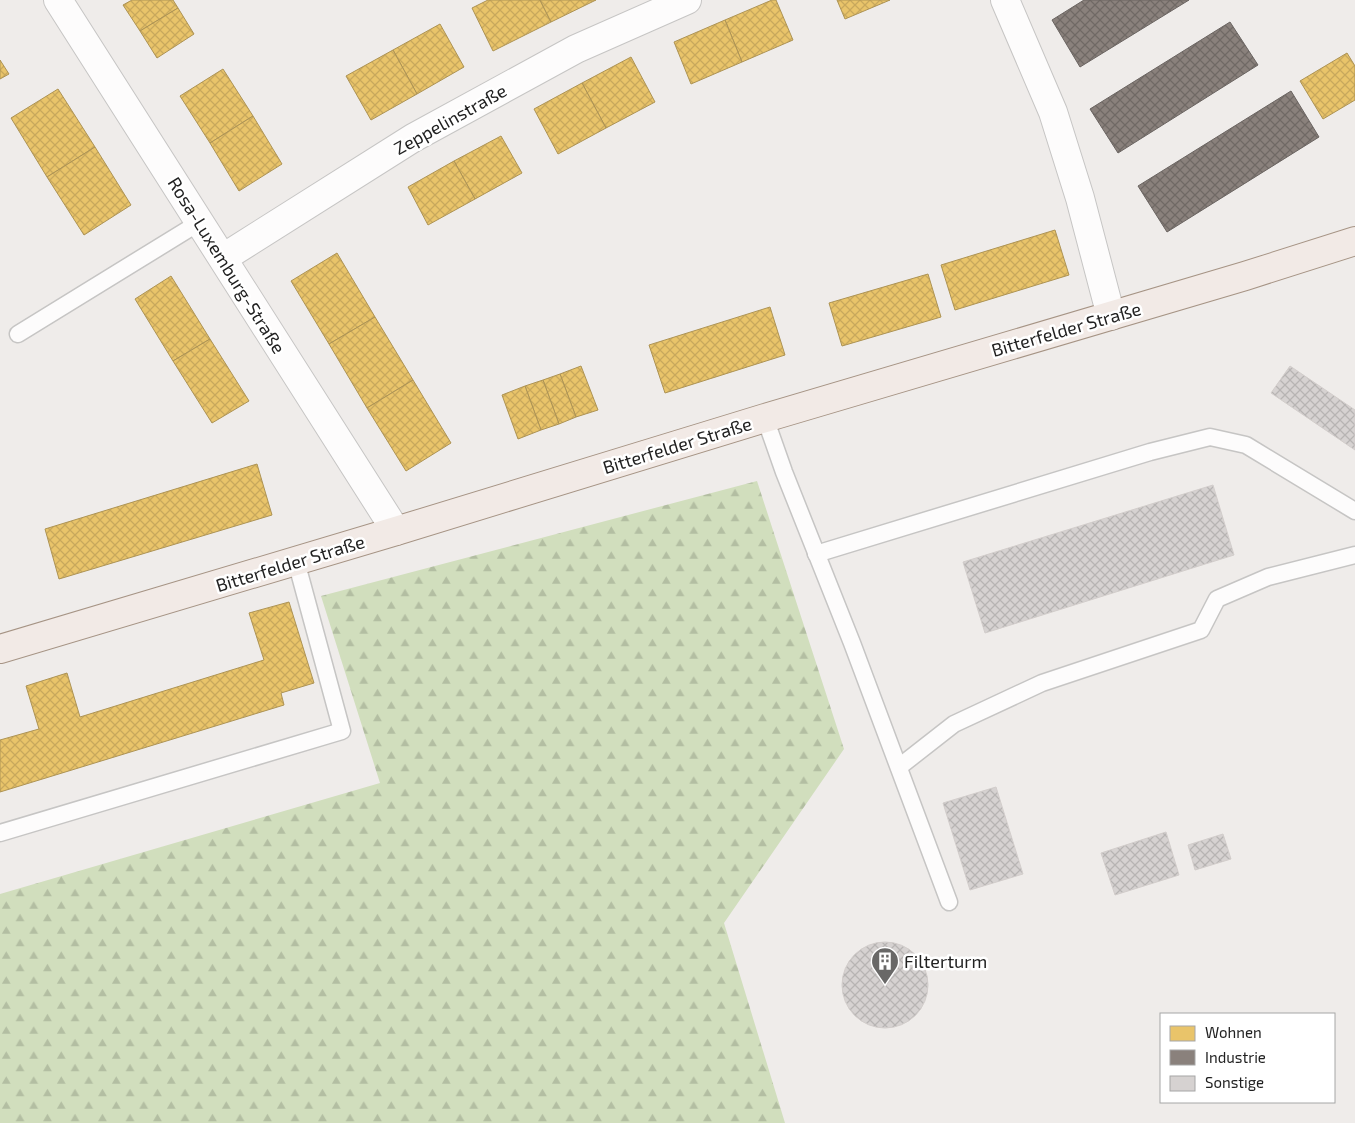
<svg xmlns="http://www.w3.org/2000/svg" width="1355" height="1123" viewBox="0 0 1355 1123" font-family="'Exo 2',sans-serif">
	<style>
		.forest { fill: url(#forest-firs) }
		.homes { fill: url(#homes-cross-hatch); stroke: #ad9354 }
		.industry { fill: url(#industry-cross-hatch); stroke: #6a6461 }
		.building { fill: url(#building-cross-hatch); stroke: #d2cdcb }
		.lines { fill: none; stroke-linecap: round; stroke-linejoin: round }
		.service-casing { stroke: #c6c5c4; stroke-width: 19 }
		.minor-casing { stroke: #c6c5c4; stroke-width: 30 }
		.primary-casing { stroke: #a69485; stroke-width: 30 }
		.service { stroke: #fdfcfc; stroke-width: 16 }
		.minor { stroke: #fdfcfc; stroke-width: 28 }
		.primary { stroke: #f2eae6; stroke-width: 28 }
		.labels { text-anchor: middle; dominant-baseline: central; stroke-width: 5; stroke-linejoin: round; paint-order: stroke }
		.street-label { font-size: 18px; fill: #212121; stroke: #fff }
		.poi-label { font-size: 18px; fill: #212121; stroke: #fff; text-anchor: start }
	</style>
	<defs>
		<pattern id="forest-firs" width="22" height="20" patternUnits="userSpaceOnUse" patternTransform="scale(1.25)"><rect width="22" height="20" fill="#d1debd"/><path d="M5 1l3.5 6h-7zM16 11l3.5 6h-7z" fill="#b3bea2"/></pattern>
		<pattern id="homes-cross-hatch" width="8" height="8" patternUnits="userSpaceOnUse" patternTransform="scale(1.25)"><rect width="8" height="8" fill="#e9c46a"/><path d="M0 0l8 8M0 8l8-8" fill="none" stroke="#c8a85c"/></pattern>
		<pattern id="industry-cross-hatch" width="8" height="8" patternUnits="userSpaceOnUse" patternTransform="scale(1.25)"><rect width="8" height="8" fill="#8a817c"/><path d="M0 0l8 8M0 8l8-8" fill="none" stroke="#706965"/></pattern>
		<pattern id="building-cross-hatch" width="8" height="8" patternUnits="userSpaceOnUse" patternTransform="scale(1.25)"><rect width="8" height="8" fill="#d6d2d1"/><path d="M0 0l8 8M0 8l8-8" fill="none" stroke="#b7b4b3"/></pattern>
	</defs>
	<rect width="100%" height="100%" fill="#efecea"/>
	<polygon class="forest" points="757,481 844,749 724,923 785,1123 0,1123 0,894 380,783 321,596"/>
	<g class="homes">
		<polygon points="132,0 173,0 178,8 140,31 123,5"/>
		<polygon points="488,0 540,0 551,22 493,51 472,8"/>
		<polygon points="540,0 596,0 551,22"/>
		<polygon points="772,0 776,0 793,40 742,62 725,20"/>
		<polygon points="837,0 890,0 845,19"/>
		<polygon points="178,8 194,34 157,58 140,31"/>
		<polygon points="725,20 742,62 691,84 674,42"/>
		<polygon points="440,24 464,67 417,94 393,50"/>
		<polygon points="393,50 417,94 371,120 346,76"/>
		<polygon points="1347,53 1355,66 1355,100 1323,119 1300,81"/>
		<polygon points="631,57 655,102 606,128 582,83"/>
		<polygon points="0,60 9,74 0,79"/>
		<polygon points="223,69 253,116 210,143 180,96"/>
		<polygon points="582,83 606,128 558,154 534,109"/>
		<polygon points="58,89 95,147 47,177 11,118"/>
		<polygon points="253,116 282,164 239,191 210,143"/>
		<polygon points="501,136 522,173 475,199 454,161"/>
		<polygon points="95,147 131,205 84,235 47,177"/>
		<polygon points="454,161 475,199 428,225 408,187"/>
		<polygon points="1055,230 1069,275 955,310 941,265"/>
		<polygon points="337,253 375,317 329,344 291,281"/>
		<polygon points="928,274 941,317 842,346 829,303"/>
		<polygon points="171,276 210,339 173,361 135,299"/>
		<polygon points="770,307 785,355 665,393 649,345"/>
		<polygon points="375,317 413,380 367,408 329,344"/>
		<polygon points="210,339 249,401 212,423 173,361"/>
		<polygon points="581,366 598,410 576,417 560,374"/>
		<polygon points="560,374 576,417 559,424 543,380"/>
		<polygon points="413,380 451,443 406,471 367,408"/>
		<polygon points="543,380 559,424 541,430 525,386"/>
		<polygon points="525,386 541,430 518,439 502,395"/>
		<polygon points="257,464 272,515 59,579 45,529"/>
		<polygon points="289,602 314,683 281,693 284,705 0,792 0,740 39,729 26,686 67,673 80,717 264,660 249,613"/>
	</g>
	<g class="industry">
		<polygon points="1084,0 1189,0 1080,67 1052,20"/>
		<polygon points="1230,22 1258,65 1118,153 1090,109"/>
		<polygon points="1291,91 1319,137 1167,232 1138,186"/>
	</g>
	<g class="building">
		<polygon points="1290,366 1355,410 1355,450 1271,393"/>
		<polygon points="1213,485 1234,555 985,633 963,562"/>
		<polygon points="996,787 1023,874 970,890 943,803"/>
		<polygon points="1166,832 1179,875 1115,895 1101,853"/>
		<polygon points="1223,834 1231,859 1195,870 1188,845"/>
		<circle cx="885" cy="985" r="43"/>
	</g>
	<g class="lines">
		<g class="service-casing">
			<g id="service">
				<polyline points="18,334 200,222"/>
				<polyline points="765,418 784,472 852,643 949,902"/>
				<polyline points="816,554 1150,452 1210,437 1246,445 1355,511"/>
				<polyline points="899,767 954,724 1042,683 1201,630 1217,599 1268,577 1355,555"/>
				<polyline points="0,833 342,731 296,561"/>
			</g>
		</g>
		<g class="minor-casing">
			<g id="minor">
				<polyline points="58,0 396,531"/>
				<polyline points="1005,0 1053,112 1080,198 1111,316"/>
				<polyline points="223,258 413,138 576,49 687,0"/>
			</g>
		</g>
		<g class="primary-casing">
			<polyline id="primary" points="0,649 396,531 765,418 1245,276 1355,241"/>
		</g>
		<use href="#service" class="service"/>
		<use href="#minor" class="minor"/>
		<use href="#primary" class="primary"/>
	</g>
	<defs>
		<g id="building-pin" transform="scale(1.4375)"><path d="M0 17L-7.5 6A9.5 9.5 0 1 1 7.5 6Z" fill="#696867" stroke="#fff"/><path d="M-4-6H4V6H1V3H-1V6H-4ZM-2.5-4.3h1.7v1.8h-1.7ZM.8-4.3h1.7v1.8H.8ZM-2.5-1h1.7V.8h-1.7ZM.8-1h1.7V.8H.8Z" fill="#fff"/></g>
	</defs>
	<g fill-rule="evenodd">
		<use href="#building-pin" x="885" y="961"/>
	</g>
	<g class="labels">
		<g class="street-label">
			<text transform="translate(450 119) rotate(-29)">Zeppelinstraße</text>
			<text transform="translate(227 265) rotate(58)">Rosa-Luxemburg-Straße</text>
			<text transform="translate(1066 329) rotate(-16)">Bitterfelder Straße</text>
			<text transform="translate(677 445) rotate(-17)">Bitterfelder Straße</text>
			<text transform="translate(290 563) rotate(-17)">Bitterfelder Straße</text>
		</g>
		<g class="poi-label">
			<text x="904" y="961">Filterturm</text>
		</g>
	</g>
	<rect x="1160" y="1013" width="175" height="90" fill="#ffffff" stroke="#a6a6a6"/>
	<rect x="1170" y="1026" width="25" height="15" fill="#e9c46a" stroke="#a6a6a6"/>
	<text x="1205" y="1038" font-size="15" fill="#212121">Wohnen</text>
	<rect x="1170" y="1050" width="25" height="15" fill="#8a817c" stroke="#a6a6a6"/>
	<text x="1205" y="1063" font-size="15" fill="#212121">Industrie</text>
	<rect x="1170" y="1076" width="25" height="15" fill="#d6d2d1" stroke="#a6a6a6"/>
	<text x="1205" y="1088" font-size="15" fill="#212121">Sonstige</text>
</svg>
